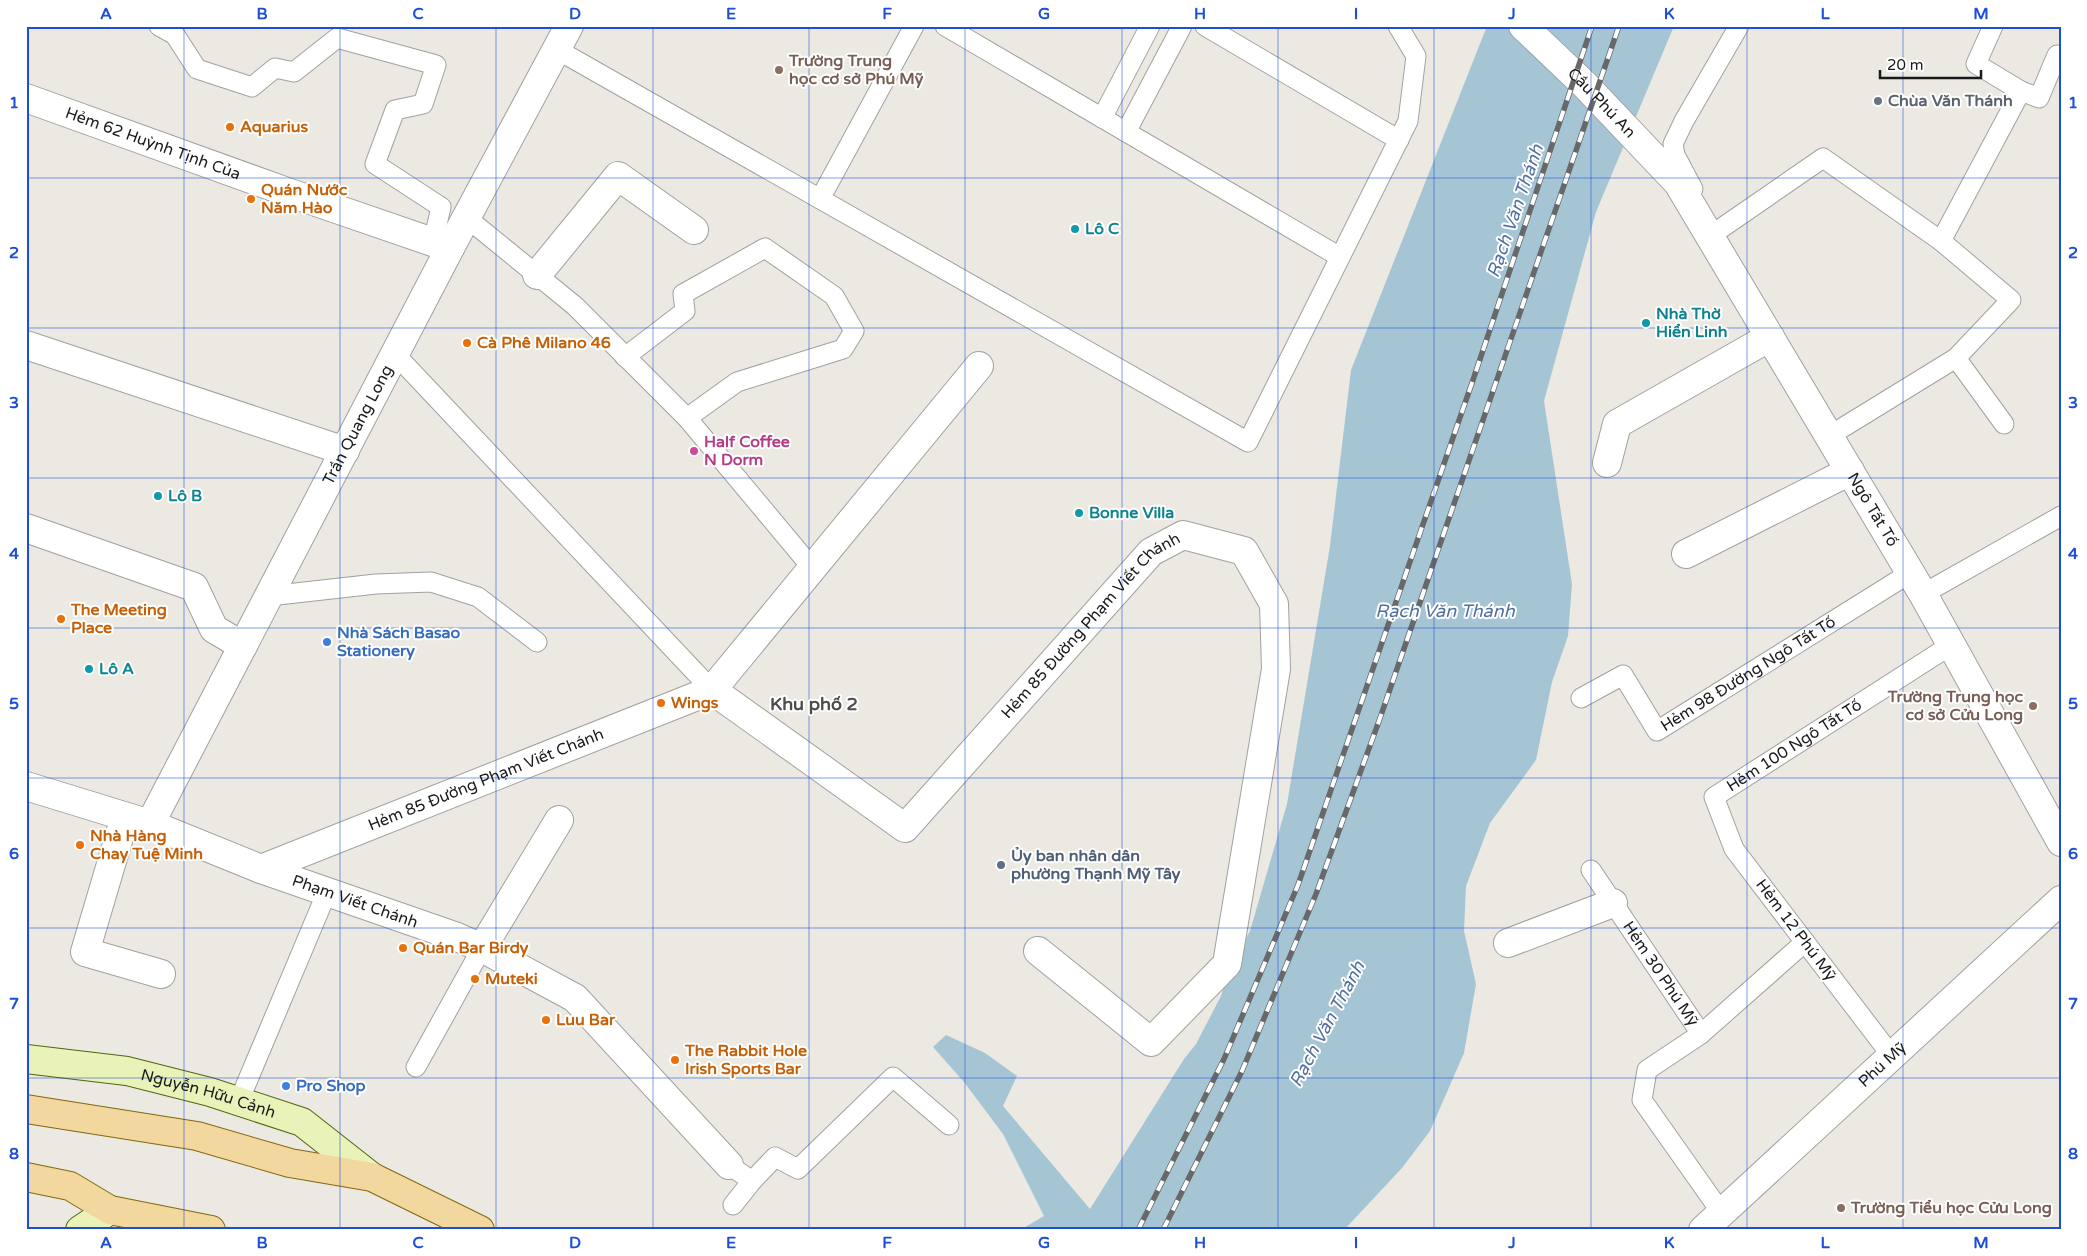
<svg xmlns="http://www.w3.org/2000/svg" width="2087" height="1256" viewBox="0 0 2087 1256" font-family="'Varela Round',sans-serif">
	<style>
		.water { fill: #a5c5d5 }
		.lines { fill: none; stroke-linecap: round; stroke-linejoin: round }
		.service-casing { stroke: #a1a1a1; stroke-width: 21 }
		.minor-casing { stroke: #a1a1a1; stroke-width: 30 }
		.tertiary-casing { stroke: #a1a1a1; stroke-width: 30 }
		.secondary-casing { stroke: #52650e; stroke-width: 30 }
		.primary-casing { stroke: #83690e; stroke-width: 30 }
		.service { stroke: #fff; stroke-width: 19 }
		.minor { stroke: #fff; stroke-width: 28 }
		.tertiary { stroke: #fff; stroke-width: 28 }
		.secondary { stroke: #e9f2b8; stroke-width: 28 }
		.primary { stroke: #f2d79f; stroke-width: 28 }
		.rail-casing { stroke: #686868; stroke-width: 5.5 }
		.rail { stroke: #fff; stroke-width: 4; stroke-dasharray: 11; stroke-linecap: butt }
		.grid { fill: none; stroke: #1d4ed8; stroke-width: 1; stroke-opacity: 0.55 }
		.education-dot { fill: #8d6e63; stroke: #fff; stroke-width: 2 }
		.worship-dot { fill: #6b7280; stroke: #fff; stroke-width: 2 }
		.food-dot { fill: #e8710a; stroke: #fff; stroke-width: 2 }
		.culture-dot { fill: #0f9aa8; stroke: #fff; stroke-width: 2 }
		.hotel-dot { fill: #d1479c; stroke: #fff; stroke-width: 2 }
		.shop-dot { fill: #3f7fe0; stroke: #fff; stroke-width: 2 }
		.service-dot { fill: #5c6f8a; stroke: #fff; stroke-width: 2 }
		.labels { text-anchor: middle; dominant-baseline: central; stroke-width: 4; stroke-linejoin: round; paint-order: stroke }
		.education-label { font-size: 16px; font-weight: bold; fill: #785e54; stroke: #fff; text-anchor: start }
		.worship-label { font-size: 16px; font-weight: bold; fill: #5b616d; stroke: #fff; text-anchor: start }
		.street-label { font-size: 16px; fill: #1a1a1a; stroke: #fff }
		.food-label { font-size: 16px; font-weight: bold; fill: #c56008; stroke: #fff; text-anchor: start }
		.culture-label { font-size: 16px; font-weight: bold; fill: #0d838f; stroke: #fff; text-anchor: start }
		.hotel-label { font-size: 16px; font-weight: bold; fill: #b23c85; stroke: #fff; text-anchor: start }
		.shop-label { font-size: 16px; font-weight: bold; fill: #366cbe; stroke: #fff; text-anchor: start }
		.service-label { font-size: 16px; font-weight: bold; fill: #4e5e75; stroke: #fff; text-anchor: start }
		.water-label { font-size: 18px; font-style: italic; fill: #5170a0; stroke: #fff }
		.neighbourhood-label { font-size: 18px; font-weight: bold; fill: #4d4d4d; stroke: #fff }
		.neatline { fill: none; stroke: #1d4ed8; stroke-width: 2 }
		.grid-label { font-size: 16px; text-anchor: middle; font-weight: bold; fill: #1d4ed8 }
	</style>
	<rect width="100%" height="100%" fill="#ebe9e1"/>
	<polygon class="water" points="1487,26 1674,26 1596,212 1544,401 1572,584 1568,636 1552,682 1536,760 1490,823 1466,886 1464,931 1476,984 1464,1053 1430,1131 1402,1168 1344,1230 1020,1230 1044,1216 1003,1134 964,1082 933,1047 946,1035 985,1053 1017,1076 1003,1106 1090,1209 1184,1059 1196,1044 1221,996 1228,973 1250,931 1287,804 1330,546 1351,370"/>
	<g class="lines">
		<g class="service-casing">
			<g id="service">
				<polyline points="159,26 175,35 197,69 252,87 275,68 294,72 337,38 436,65 423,104 395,110 375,164 441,207 433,242"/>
				<polyline points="945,26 1340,257"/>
				<polyline points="1205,26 1399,140"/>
				<polyline points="1993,26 1976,64 2021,91 2039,98 2057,55"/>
				<polyline points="556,49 1248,442 1408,121 1416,56 1398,26"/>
				<polyline points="1102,118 1150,26"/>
				<polyline points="1126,132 1182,26"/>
				<polyline points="1693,189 1675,155 1673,144 1684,121 1739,26"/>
				<polyline points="820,199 914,26"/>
				<polyline points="467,218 575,306 687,418 813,569"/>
				<polyline points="1710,236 1823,158 1941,241"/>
				<polyline points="395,354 712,690"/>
				<polyline points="625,357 685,311 683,294 765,248 834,296 854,331 843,349 737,382 687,418"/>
				<polyline points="1956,358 2004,424"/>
				<polyline points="1829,436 1956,358 2011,300 1941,241 2021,91"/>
				<polyline points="1923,594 2061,516"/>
				<polyline points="269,596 376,584 431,582 478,597 537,642"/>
				<path id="s1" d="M1581 698 1623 675 1657 731 1910 573"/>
				<path id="s2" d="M1591 870 1701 1034 1647 1070 1642 1100 1721 1212"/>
				<polyline points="1701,1034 1805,942"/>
				<path id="s3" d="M1891 1055 1734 849 1714 797 1951 645"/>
				<polyline points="416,1067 482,948"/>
				<polyline points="239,1101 327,892"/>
				<polyline points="729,1165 752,1181 775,1157 798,1169 893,1077 949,1125"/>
				<polyline points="733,1205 752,1181"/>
			</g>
		</g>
		<g class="minor-casing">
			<g id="minor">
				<path id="s4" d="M26 98 290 193 450 248"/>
				<polyline points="537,275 618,176 694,230"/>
				<polyline points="26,345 345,451"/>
				<polyline points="1607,463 1617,424 1770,337"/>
				<polyline points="26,528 194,587 214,629 243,646"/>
				<polyline points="1686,554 1850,471"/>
				<polyline points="712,690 979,366"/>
				<path id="s5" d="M26 786 150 824 261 869 457 937 482 948 575 998 729 1165"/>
				<polyline points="125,817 85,952 161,974"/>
				<path id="s6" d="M150 824 450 248 569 26"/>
				<path id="s7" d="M261 869 712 690 905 828 1151 552 1183 535 1244 551 1274 604 1276 669 1227 964 1151 1042 1038 951"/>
				<polyline points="1508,943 1613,903"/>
				<polyline points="482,948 559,820"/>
				<path id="s8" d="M1703 1230 2061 900"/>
			</g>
		</g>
		<g class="tertiary-casing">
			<g id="tertiary">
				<path id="s9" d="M1523 26 1584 84 1678 183 1923 594 2061 842"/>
			</g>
		</g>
		<g class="secondary-casing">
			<g id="secondary">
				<path id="s10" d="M26 1059 127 1071 210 1092 302 1122 372 1177"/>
				<polyline points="80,1230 110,1210"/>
			</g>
		</g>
		<g class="primary-casing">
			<g id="primary">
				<polyline points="26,1109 197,1136 290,1163 372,1177 480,1230"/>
				<polyline points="26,1177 70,1186 110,1210 211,1230"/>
			</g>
		</g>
		<use href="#service" class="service"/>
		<use href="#minor" class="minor"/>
		<use href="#tertiary" class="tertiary"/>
		<use href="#secondary" class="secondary"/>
		<use href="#primary" class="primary"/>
		<g class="rail-casing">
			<g id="rail">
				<polyline points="1138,1230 1224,1059 1298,885 1473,380 1592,26"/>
				<polyline points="1163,1230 1242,1071 1316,894 1379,721 1619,26"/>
			</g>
		</g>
		<use href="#rail" class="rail"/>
	</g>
	<path class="grid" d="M184 26V1230M340 26V1230M496 26V1230M653 26V1230M809 26V1230M965 26V1230M1122 26V1230M1278 26V1230M1434 26V1230M1591 26V1230M1747 26V1230M1903 26V1230M26 178H2061M26 328H2061M26 478H2061M26 628H2061M26 778H2061M26 928H2061M26 1078H2061"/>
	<g class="education-dot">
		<circle cx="779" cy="70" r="5"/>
		<circle cx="2033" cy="706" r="5"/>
		<circle cx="1841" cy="1208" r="5"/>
	</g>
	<circle class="worship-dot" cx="1878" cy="101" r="5"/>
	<g class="food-dot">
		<circle cx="230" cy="127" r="5"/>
		<circle cx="251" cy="199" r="5"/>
		<circle cx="467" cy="343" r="5"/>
		<circle cx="61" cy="619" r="5"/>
		<circle cx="661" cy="703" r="5"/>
		<circle cx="80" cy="845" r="5"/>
		<circle cx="403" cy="948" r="5"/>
		<circle cx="475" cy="979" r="5"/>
		<circle cx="546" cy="1020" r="5"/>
		<circle cx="675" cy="1060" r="5"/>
	</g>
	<g class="culture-dot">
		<circle cx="1075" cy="229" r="5"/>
		<circle cx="1646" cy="323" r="5"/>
		<circle cx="158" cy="496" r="5"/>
		<circle cx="1079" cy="513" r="5"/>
		<circle cx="89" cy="669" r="5"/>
	</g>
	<circle class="hotel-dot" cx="694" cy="451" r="5"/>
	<g class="shop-dot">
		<circle cx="327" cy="642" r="5"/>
		<circle cx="286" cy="1086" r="5"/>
	</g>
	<circle class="service-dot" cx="1001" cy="865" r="5"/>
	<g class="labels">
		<g class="education-label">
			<text x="789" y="61">Trường Trung<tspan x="789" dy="18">học cơ sở Phú Mỹ</tspan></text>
			<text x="2023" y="697" text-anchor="end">Trường Trung học<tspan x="2023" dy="18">cơ sở Cửu Long</tspan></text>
			<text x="1851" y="1208">Trường Tiểu học Cửu Long</text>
		</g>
		<g class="worship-label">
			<text x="1888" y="101">Chùa Văn Thánh</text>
		</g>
		<g class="street-label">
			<text stroke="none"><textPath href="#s9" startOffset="110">Cầu Phú An</textPath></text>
			<text stroke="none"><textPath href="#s4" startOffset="135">Hẻm 62 Huỳnh Tịnh Của</textPath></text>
			<text stroke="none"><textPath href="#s6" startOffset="450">Trần Quang Long</textPath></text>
			<text stroke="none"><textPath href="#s9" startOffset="601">Ngô Tất Tố</textPath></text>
			<text stroke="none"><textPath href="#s7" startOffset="998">Hẻm 85 Đường Phạm Viết Chánh</textPath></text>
			<text stroke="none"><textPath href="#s1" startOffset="221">Hẻm 98 Đường Ngô Tất Tố</textPath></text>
			<text stroke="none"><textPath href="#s3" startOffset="410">Hẻm 100 Ngô Tất Tố</textPath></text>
			<text stroke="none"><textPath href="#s7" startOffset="242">Hẻm 85 Đường Phạm Viết Chánh</textPath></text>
			<text stroke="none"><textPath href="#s5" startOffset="349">Phạm Viết Chánh</textPath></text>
			<text transform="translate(1796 930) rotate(53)">Hẻm 12 Phú Mỹ</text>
			<text stroke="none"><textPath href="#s2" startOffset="125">Hẻm 30 Phú Mỹ</textPath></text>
			<text stroke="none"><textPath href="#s8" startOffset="244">Phú Mỹ</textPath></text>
			<text stroke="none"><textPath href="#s10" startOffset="186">Nguyễn Hữu Cảnh</textPath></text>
		</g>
		<g class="food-label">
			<text x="240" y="127">Aquarius</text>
			<text x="261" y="190">Quán Nước<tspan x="261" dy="18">Năm Hào</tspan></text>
			<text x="477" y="343">Cà Phê Milano 46</text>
			<text x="71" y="610">The Meeting<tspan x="71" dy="18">Place</tspan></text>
			<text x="671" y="703">Wings</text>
			<text x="90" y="836">Nhà Hàng<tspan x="90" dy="18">Chay Tuệ Minh</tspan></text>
			<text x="413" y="948">Quán Bar Birdy</text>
			<text x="485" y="979">Muteki</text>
			<text x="556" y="1020">Luu Bar</text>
			<text x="685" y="1051">The Rabbit Hole<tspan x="685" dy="18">Irish Sports Bar</tspan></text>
		</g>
		<g class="culture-label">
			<text x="1085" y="229">Lô C</text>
			<text x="1656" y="314">Nhà Thờ<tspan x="1656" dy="18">Hiển Linh</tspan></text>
			<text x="168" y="496">Lô B</text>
			<text x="1089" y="513">Bonne Villa</text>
			<text x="99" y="669">Lô A</text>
		</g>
		<g class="hotel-label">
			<text x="704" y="442">Half Coffee<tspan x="704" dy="18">N Dorm</tspan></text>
		</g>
		<g class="shop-label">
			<text x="337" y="633">Nhà Sách Basao<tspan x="337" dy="18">Stationery</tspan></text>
			<text x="296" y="1086">Pro Shop</text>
		</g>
		<g class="service-label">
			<text x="1011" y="856">Ủy ban nhân dân<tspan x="1011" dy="18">phường Thạnh Mỹ Tây</tspan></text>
		</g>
		<g class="water-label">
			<text transform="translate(1515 211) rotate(-71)">Rạch Văn Thánh</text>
			<text x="1445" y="611">Rạch Văn Thánh</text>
			<text transform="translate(1327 1024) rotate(-62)">Rạch Văn Thánh</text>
		</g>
		<g class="neighbourhood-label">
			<text x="814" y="704">Khu phố 2</text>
		</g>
	</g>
	<rect width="2087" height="1256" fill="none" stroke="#ffffff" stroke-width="55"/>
	<path d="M1880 70v8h101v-8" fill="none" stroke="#1a1a1a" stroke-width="2.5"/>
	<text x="1887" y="70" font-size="15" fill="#1a1a1a" stroke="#ffffff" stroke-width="4" paint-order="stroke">20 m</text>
	<rect x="28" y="28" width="2032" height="1200" class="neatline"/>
	<g class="grid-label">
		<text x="106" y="19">A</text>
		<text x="262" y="19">B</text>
		<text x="418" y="19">C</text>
		<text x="575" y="19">D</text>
		<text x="731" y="19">E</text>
		<text x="887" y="19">F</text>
		<text x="1044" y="19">G</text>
		<text x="1200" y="19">H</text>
		<text x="1356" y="19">I</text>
		<text x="1512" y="19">J</text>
		<text x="1669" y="19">K</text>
		<text x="1825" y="19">L</text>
		<text x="1981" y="19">M</text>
		<text x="14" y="108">1</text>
		<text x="2073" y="108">1</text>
		<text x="14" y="258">2</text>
		<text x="2073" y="258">2</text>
		<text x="14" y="408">3</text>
		<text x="2073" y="408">3</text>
		<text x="14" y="559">4</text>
		<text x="2073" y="559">4</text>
		<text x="14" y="709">5</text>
		<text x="2073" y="709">5</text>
		<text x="14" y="859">6</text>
		<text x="2073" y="859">6</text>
		<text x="14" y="1009">7</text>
		<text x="2073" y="1009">7</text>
		<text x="14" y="1159">8</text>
		<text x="2073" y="1159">8</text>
		<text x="106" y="1248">A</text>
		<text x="262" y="1248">B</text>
		<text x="418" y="1248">C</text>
		<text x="575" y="1248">D</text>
		<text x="731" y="1248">E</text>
		<text x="887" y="1248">F</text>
		<text x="1044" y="1248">G</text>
		<text x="1200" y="1248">H</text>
		<text x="1356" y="1248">I</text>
		<text x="1512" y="1248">J</text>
		<text x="1669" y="1248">K</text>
		<text x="1825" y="1248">L</text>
		<text x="1981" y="1248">M</text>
	</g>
</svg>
